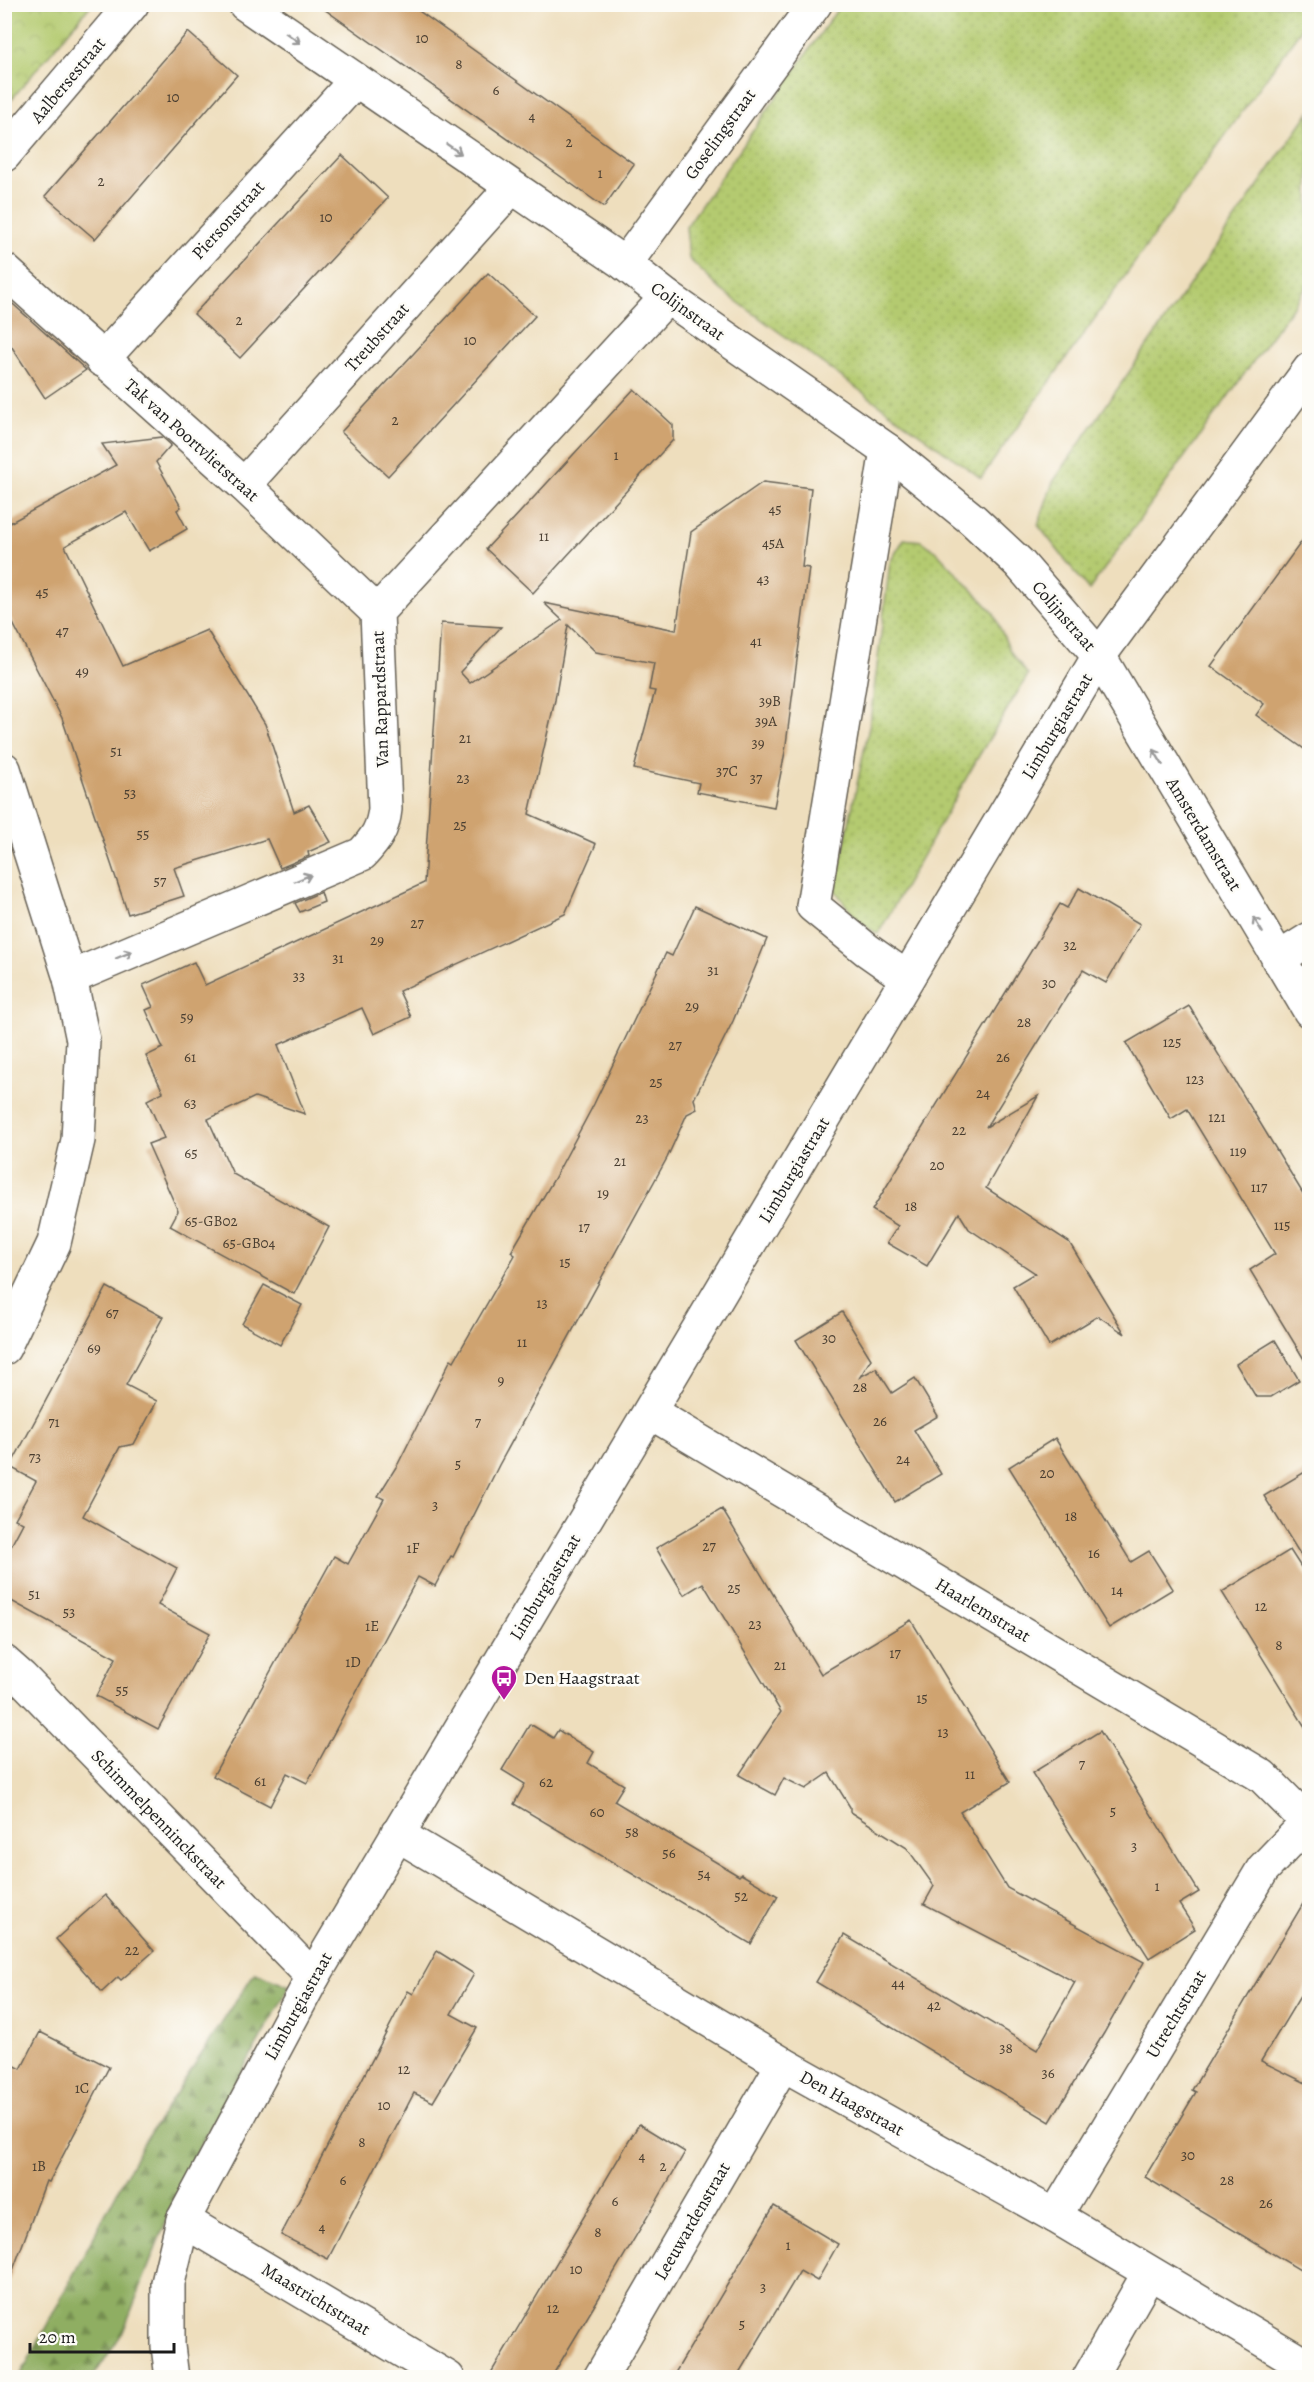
<svg xmlns="http://www.w3.org/2000/svg" width="1314" height="2382" viewBox="0 0 1314 2382" font-family="Alegreya,serif">
	<style>
		.grass { fill: url(#grass-dots); stroke: #687346; stroke-width: 1.5 }
		.forest { fill: url(#forest-firs); stroke: #56653f; stroke-width: 1.5 }
		.park { fill: url(#park-crowns); stroke: #687346; stroke-width: 1.5 }
		.building { fill: #cfa370 }
		.lines { fill: none; stroke-linecap: round; stroke-linejoin: round }
		.street-casing { stroke: #666054; stroke-width: 36 }
		.street { stroke: #fff; stroke-width: 33 }
		.oneway { stroke: #999 }
		.labels { text-anchor: middle; dominant-baseline: central; stroke-width: 5; stroke-linejoin: round; paint-order: stroke }
		.number-label { font-size: 15px; fill: #493e31 }
		.street-label { font-size: 18px; fill: #1c1c1c; stroke: #fdfcf7 }
		.poi-label { font-size: 18px; fill: #1c1c1c; stroke: #fdfcf7; text-anchor: start }
	</style>
	<defs>
		<pattern id="grass-dots" width="8" height="8" patternUnits="userSpaceOnUse" patternTransform="scale(1.5)"><rect width="8" height="8" fill="#b4ca6f"/><path d="M2 2h.1M6 6h.1" fill="none" stroke="#9aad60" stroke-width="1.8" stroke-linecap="round"/></pattern>
		<pattern id="forest-firs" width="22" height="20" patternUnits="userSpaceOnUse" patternTransform="scale(1.5)"><rect width="22" height="20" fill="#8fae62"/><path d="M5 1l3.5 6h-7zM16 11l3.5 6h-7z" fill="#748d50"/></pattern>
		<pattern id="park-crowns" width="20" height="18" patternUnits="userSpaceOnUse" patternTransform="scale(1.5)"><rect width="20" height="18" fill="#b4ca6f"/><path d="M2 6a3 3 0 1 1 6 0M12 15a3 3 0 1 1 6 0" fill="none" stroke="#9aad60"/></pattern>
	</defs>
	<rect width="100%" height="100%" fill="#fdfcf7"/>
	<filter id="ink" filterUnits="userSpaceOnUse"><feTurbulence type="fractalNoise" baseFrequency=".0167" numOctaves="2"/><feDisplacementMap in="SourceGraphic" scale="12" xChannelSelector="R" yChannelSelector="G"/><feConvolveMatrix kernelMatrix="1 2 1 2 8 2 1 2 1" color-interpolation-filters="sRGB"/></filter>
	<filter id="wash" filterUnits="userSpaceOnUse"><feTurbulence type="fractalNoise" baseFrequency=".008" numOctaves="4" result="noise"/><feDisplacementMap in="SourceGraphic" scale="24" xChannelSelector="R" yChannelSelector="G"/><feGaussianBlur stdDeviation="1.35" result="paint"/><feColorMatrix in="noise" values="0 0 0 0 0 0 0 0 0 0 0 0 0 0 0 0 0 1.4 0 .05"/><feComposite in="paint" operator="in"/></filter>
	<g filter="url(#wash)">
		<rect width="100%" height="100%" fill="#eedebd"/>
		<g class="grass">
			<polygon points="841,4 1309,5 1309,18 981,478 721,290 689,259 686,227"/>
			<polygon points="1309,112 1309,284 1089,590 1038,525 1053,482"/>
			<polygon points="904,539 922,541 938,553 993,612 1010,651 1028,675 980,754 878,934 858,922 835,890 870,722 890,562"/>
		</g>
		<polygon class="forest" points="255,1972 290,1986 185,2173 123,2332 93,2377 19,2378 139,2150"/>
		<polygon class="park" points="5,4 91,5 5,107 4,5"/>
		<g id="blocks">
			<g class="building">
				<polygon points="317,4 409,4 634,164 604,207"/>
				<polygon points="188,32 237,75 95,239 45,196"/>
				<polygon points="342,155 388,198 240,358 194,314"/>
				<polygon points="488,273 535,316 388,476 341,432"/>
				<polygon points="4,296 86,370 45,398 4,335"/>
				<polygon points="634,389 673,425 673,440 533,593 486,549"/>
				<polygon points="162,437 171,445 156,462 181,507 177,510 187,529 149,551 126,512 65,546 123,666 207,630 265,724 294,812 309,805 331,842 308,852 309,856 280,868 267,839 174,868 184,896 128,914 62,718 4,606 4,526 116,465 102,444"/>
				<polygon points="763,482 811,488 802,567 809,568 785,752 774,807 697,792 699,783 634,769 655,691 649,690 654,663 596,652 568,625 555,700 529,814 596,844 565,914 399,991 411,1017 374,1034 362,1008 278,1045 305,1114 255,1097 208,1119 233,1174 329,1227 294,1294 170,1226 178,1211 148,1144 164,1138 147,1100 163,1092 146,1056 163,1048 146,1010 153,1007 143,985 194,962 205,985 424,883 441,623 501,627 460,672 470,683 562,620 544,603 676,630 691,532"/>
				<polygon points="1310,530 1310,753 1256,715 1264,704 1211,666"/>
				<polygon points="1079,888 1140,924 1106,983 1083,970 986,1127 1038,1096 986,1188 1069,1242 1125,1334 1098,1316 1049,1346 1013,1286 1035,1273 969,1229 959,1213 927,1266 887,1243 898,1226 872,1210 1060,904 1067,908"/>
				<polygon points="321,892 324,902 300,912 295,903"/>
				<polygon points="695,906 767,939 733,1021 694,1099 697,1109 687,1114 667,1158 499,1465 453,1557 451,1556 435,1586 418,1577 307,1783 287,1773 270,1806 213,1776 334,1556 348,1564 384,1499 378,1496 398,1464 451,1359 454,1361 515,1255 511,1252 554,1179 594,1104 666,953 672,956"/>
				<polygon points="1189,1006 1310,1205 1310,1369 1250,1270 1275,1254 1187,1109 1171,1119 1126,1043"/>
				<polygon points="264,1285 302,1305 280,1345 242,1324"/>
				<polygon points="107,1287 163,1317 126,1385 157,1401 134,1444 120,1447 83,1516 177,1568 158,1605 210,1633 158,1729 96,1696 116,1658 4,1597 4,1559 23,1523 15,1519 36,1481 10,1467"/>
				<polygon points="842,1312 871,1359 860,1377 876,1368 892,1393 915,1378 938,1416 914,1430 941,1474 895,1502 796,1340"/>
				<polygon points="1275,1340 1299,1380 1271,1397 1256,1397 1236,1364"/>
				<polygon points="1055,1438 1131,1562 1149,1551 1173,1589 1109,1628 1009,1467"/>
				<polygon points="1310,1469 1310,1570 1264,1496"/>
				<polygon points="722,1509 821,1674 911,1620 1010,1782 960,1812 1007,1888 1144,1962 1104,2033 1050,2122 816,1982 844,1935 1037,2050 1075,1982 924,1904 934,1886 907,1848 850,1812 850,1807 829,1773 806,1789 784,1778 775,1795 739,1775 781,1712 703,1583 684,1595 656,1548"/>
				<polygon points="1290,1550 1310,1581 1310,1735 1222,1592"/>
				<polygon points="530,1724 553,1738 558,1730 594,1752 588,1763 624,1785 614,1801 739,1876 741,1874 778,1896 751,1944 514,1804 525,1784 502,1770"/>
				<polygon points="1100,1731 1199,1892 1179,1904 1195,1929 1149,1958 1032,1773"/>
				<polygon points="1310,1892 1310,1980 1261,2061 1310,2085 1310,2276 1145,2177 1196,2092 1192,2090"/>
				<polygon points="105,1895 154,1951 121,1980 118,1977 102,1992 56,1939"/>
				<polygon points="437,1951 474,1974 451,2014 477,2028 433,2102 414,2093 328,2259 281,2235 408,1991 413,1994"/>
				<polygon points="40,2032 109,2067 49,2182 46,2181 9,2281 4,2280 4,2060 21,2069"/>
				<polygon points="639,2124 685,2152 655,2204 551,2378 488,2378"/>
				<polygon points="774,2206 838,2244 817,2281 800,2271 736,2378 672,2378"/>
			</g>
		</g>
	</g>
	<g filter="url(#ink)">
		<use href="#blocks" fill-opacity="0" stroke="#666054" stroke-width="1.5"/>
		<g class="lines">
			<g class="street-casing">
				<g id="street">
					<polyline points="245,4 625,264 667,297 887,450 973,520 1019,563 1099,656 1310,1011"/>
					<polyline points="4,155 132,4"/>
					<polyline points="625,264 815,4"/>
					<polyline points="4,270 244,485 377,612"/>
					<polyline points="102,360 355,81"/>
					<polyline points="887,450 813,906 867,950 907,978"/>
					<polyline points="244,485 511,188"/>
					<polyline points="4,769 70,978 83,1040 78,1140 54,1243 4,1348"/>
					<polyline points="1278,959 1310,939"/>
					<path d="M70 978 362 854C376 839 383 829 385 809L377 612 667 297"/>
					<polyline points="650,1412 1262,1776 1307,1821"/>
					<polyline points="4,1662 21,1677 313,1977"/>
					<polyline points="397,1834 783,2064 1055,2216 1310,2368"/>
					<polyline points="1055,2216 1263,1869 1310,1820"/>
					<polyline points="183,2220 448,2378"/>
					<polyline points="172,2378 168,2346 168,2283 183,2220 313,1977 1099,656 1310,369"/>
					<polyline points="600,2378 783,2064"/>
					<polyline points="1089,2378 1149,2273"/>
				</g>
			</g>
			<use href="#street" class="street"/>
		</g>
		<defs><path id="oneway-shaft" d="M-6 0H5M1.5-3L5.5 0L1.5 3" fill="none" stroke-width="1.6" stroke-linecap="round" stroke-linejoin="round" transform="scale(1.5)"/></defs>
		<g class="oneway">
			<use href="#oneway-shaft" transform="translate(293 38) rotate(35)"/>
			<use href="#oneway-shaft" transform="translate(454 149) rotate(34)"/>
			<use href="#oneway-shaft" transform="translate(1158 757) rotate(-121)"/>
			<use href="#oneway-shaft" transform="translate(303 878) rotate(-23)"/>
			<use href="#oneway-shaft" transform="translate(1258 925) rotate(-121)"/>
			<use href="#oneway-shaft" transform="translate(124 955) rotate(-23)"/>
		</g>
	</g>
	<defs>
		<g id="bus-pin" transform="scale(1.35)"><path d="M0 17L-7.5 6A9.5 9.5 0 1 1 7.5 6Z" fill="#b5179e" stroke="#fdfcf7"/><path d="M-5-6H5V4H4V6H2V4H-2V6H-4V4H-5ZM-3.5-4V0h7V-4ZM-3.5 1.2v1.5H-2V1.2ZM2 1.2v1.5H3.5V1.2Z" fill="#fff"/></g>
	</defs>
	<g fill-rule="evenodd">
		<use href="#bus-pin" x="504" y="1678"/>
	</g>
	<g class="labels">
		<g class="number-label">
			<text x="422" y="38">10</text>
			<text x="459" y="64">8</text>
			<text x="496" y="90">6</text>
			<text x="173" y="97">10</text>
			<text x="532" y="116">4</text>
			<text x="569" y="142">2</text>
			<text x="600" y="173">1</text>
			<text x="101" y="181">2</text>
			<text x="326" y="217">10</text>
			<text x="239" y="320">2</text>
			<text x="470" y="340">10</text>
			<text x="395" y="420">2</text>
			<text x="616" y="455">1</text>
			<text x="775" y="509">45</text>
			<text x="544" y="536">11</text>
			<text x="773" y="543">45A</text>
			<text x="763" y="579">43</text>
			<text x="42" y="592">45</text>
			<text x="62" y="631">47</text>
			<text x="756" y="641">41</text>
			<text x="82" y="671">49</text>
			<text x="770" y="701">39B</text>
			<text x="766" y="721">39A</text>
			<text x="465" y="738">21</text>
			<text x="758" y="743">39</text>
			<text x="116" y="751">51</text>
			<text x="727" y="771">37C</text>
			<text x="463" y="778">23</text>
			<text x="756" y="778">37</text>
			<text x="130" y="793">53</text>
			<text x="460" y="825">25</text>
			<text x="143" y="834">55</text>
			<text x="160" y="881">57</text>
			<text x="417" y="923">27</text>
			<text x="377" y="940">29</text>
			<text x="1070" y="945">32</text>
			<text x="338" y="958">31</text>
			<text x="713" y="970">31</text>
			<text x="299" y="976">33</text>
			<text x="1049" y="983">30</text>
			<text x="692" y="1006">29</text>
			<text x="187" y="1017">59</text>
			<text x="1024" y="1022">28</text>
			<text x="1172" y="1042">125</text>
			<text x="675" y="1045">27</text>
			<text x="190" y="1057">61</text>
			<text x="1003" y="1057">26</text>
			<text x="1195" y="1079">123</text>
			<text x="656" y="1082">25</text>
			<text x="983" y="1093">24</text>
			<text x="190" y="1103">63</text>
			<text x="1217" y="1117">121</text>
			<text x="642" y="1118">23</text>
			<text x="959" y="1130">22</text>
			<text x="1238" y="1151">119</text>
			<text x="191" y="1153">65</text>
			<text x="620" y="1161">21</text>
			<text x="937" y="1165">20</text>
			<text x="1259" y="1187">117</text>
			<text x="603" y="1193">19</text>
			<text x="911" y="1206">18</text>
			<text x="211" y="1221">65-GB02</text>
			<text x="1282" y="1225">115</text>
			<text x="584" y="1227">17</text>
			<text x="249" y="1243">65-GB04</text>
			<text x="565" y="1262">15</text>
			<text x="542" y="1303">13</text>
			<text x="112" y="1313">67</text>
			<text x="829" y="1338">30</text>
			<text x="522" y="1342">11</text>
			<text x="94" y="1348">69</text>
			<text x="501" y="1380">9</text>
			<text x="860" y="1387">28</text>
			<text x="880" y="1421">26</text>
			<text x="54" y="1422">71</text>
			<text x="478" y="1422">7</text>
			<text x="35" y="1457">73</text>
			<text x="903" y="1459">24</text>
			<text x="458" y="1464">5</text>
			<text x="1047" y="1473">20</text>
			<text x="435" y="1505">3</text>
			<text x="1071" y="1516">18</text>
			<text x="709" y="1546">27</text>
			<text x="413" y="1548">1F</text>
			<text x="1094" y="1553">16</text>
			<text x="734" y="1588">25</text>
			<text x="1117" y="1590">14</text>
			<text x="34" y="1594">51</text>
			<text x="1261" y="1606">12</text>
			<text x="69" y="1612">53</text>
			<text x="755" y="1624">23</text>
			<text x="372" y="1626">1E</text>
			<text x="1279" y="1645">8</text>
			<text x="895" y="1653">17</text>
			<text x="353" y="1662">1D</text>
			<text x="780" y="1665">21</text>
			<text x="122" y="1690">55</text>
			<text x="922" y="1698">15</text>
			<text x="943" y="1732">13</text>
			<text x="1082" y="1764">7</text>
			<text x="970" y="1774">11</text>
			<text x="260" y="1781">61</text>
			<text x="546" y="1782">62</text>
			<text x="1113" y="1811">5</text>
			<text x="597" y="1812">60</text>
			<text x="632" y="1832">58</text>
			<text x="1134" y="1846">3</text>
			<text x="669" y="1853">56</text>
			<text x="704" y="1874">54</text>
			<text x="1157" y="1886">1</text>
			<text x="741" y="1896">52</text>
			<text x="132" y="1950">22</text>
			<text x="898" y="1983">44</text>
			<text x="934" y="2005">42</text>
			<text x="1006" y="2048">38</text>
			<text x="404" y="2069">12</text>
			<text x="1048" y="2073">36</text>
			<text x="82" y="2088">1C</text>
			<text x="384" y="2105">10</text>
			<text x="362" y="2142">8</text>
			<text x="1188" y="2155">30</text>
			<text x="642" y="2156">4</text>
			<text x="39" y="2166">1B</text>
			<text x="663" y="2166">2</text>
			<text x="343" y="2180">6</text>
			<text x="1227" y="2180">28</text>
			<text x="615" y="2201">6</text>
			<text x="1266" y="2203">26</text>
			<text x="322" y="2227">4</text>
			<text x="598" y="2232">8</text>
			<text x="788" y="2245">1</text>
			<text x="576" y="2269">10</text>
			<text x="763" y="2287">3</text>
			<text x="553" y="2308">12</text>
			<text x="742" y="2324">5</text>
		</g>
		<g class="street-label">
			<text transform="translate(68 80) rotate(-50)">Aalbersestraat</text>
			<text transform="translate(720 134) rotate(-54)">Goselingstraat</text>
			<text transform="translate(228 220) rotate(-48)">Piersonstraat</text>
			<text transform="translate(688 311) rotate(36)">Colijnstraat</text>
			<text transform="translate(377 337) rotate(-48)">Treubstraat</text>
			<text transform="translate(192 440) rotate(42)">Tak van Poortvlietstraat</text>
			<text transform="translate(1064 616) rotate(49)">Colijnstraat</text>
			<text transform="translate(380 699) rotate(-92)">Van Rappardstraat</text>
			<text transform="translate(1057 726) rotate(-59)">Limburgiastraat</text>
			<text transform="translate(1204 834) rotate(59)">Amsterdamstraat</text>
			<text transform="translate(794 1170) rotate(-59)">Limburgiastraat</text>
			<text transform="translate(545 1587) rotate(-59)">Limburgiastraat</text>
			<text transform="translate(983 1610) rotate(31)">Haarlemstraat</text>
			<text transform="translate(159 1819) rotate(46)">Schimmelpenninckstraat</text>
			<text transform="translate(298 2006) rotate(-61)">Limburgiastraat</text>
			<text transform="translate(1176 2014) rotate(-59)">Utrechtstraat</text>
			<text transform="translate(852 2103) rotate(29)">Den Haagstraat</text>
			<text transform="translate(692 2221) rotate(-60)">Leeuwardenstraat</text>
			<text transform="translate(316 2299) rotate(31)">Maastrichtstraat</text>
		</g>
		<g class="poi-label">
			<text x="524" y="1678">Den Haagstraat</text>
		</g>
	</g>
	<rect width="1314" height="2382" fill="none" stroke="#fdfcf7" stroke-width="24"/>
	<path d="M30 2343v9h144v-9" fill="none" stroke="#1c1c1c" stroke-width="3"/>
	<text x="39" y="2343" font-size="18" fill="#1c1c1c" stroke="#fdfcf7" stroke-width="4.5" paint-order="stroke">20 m</text>
</svg>
